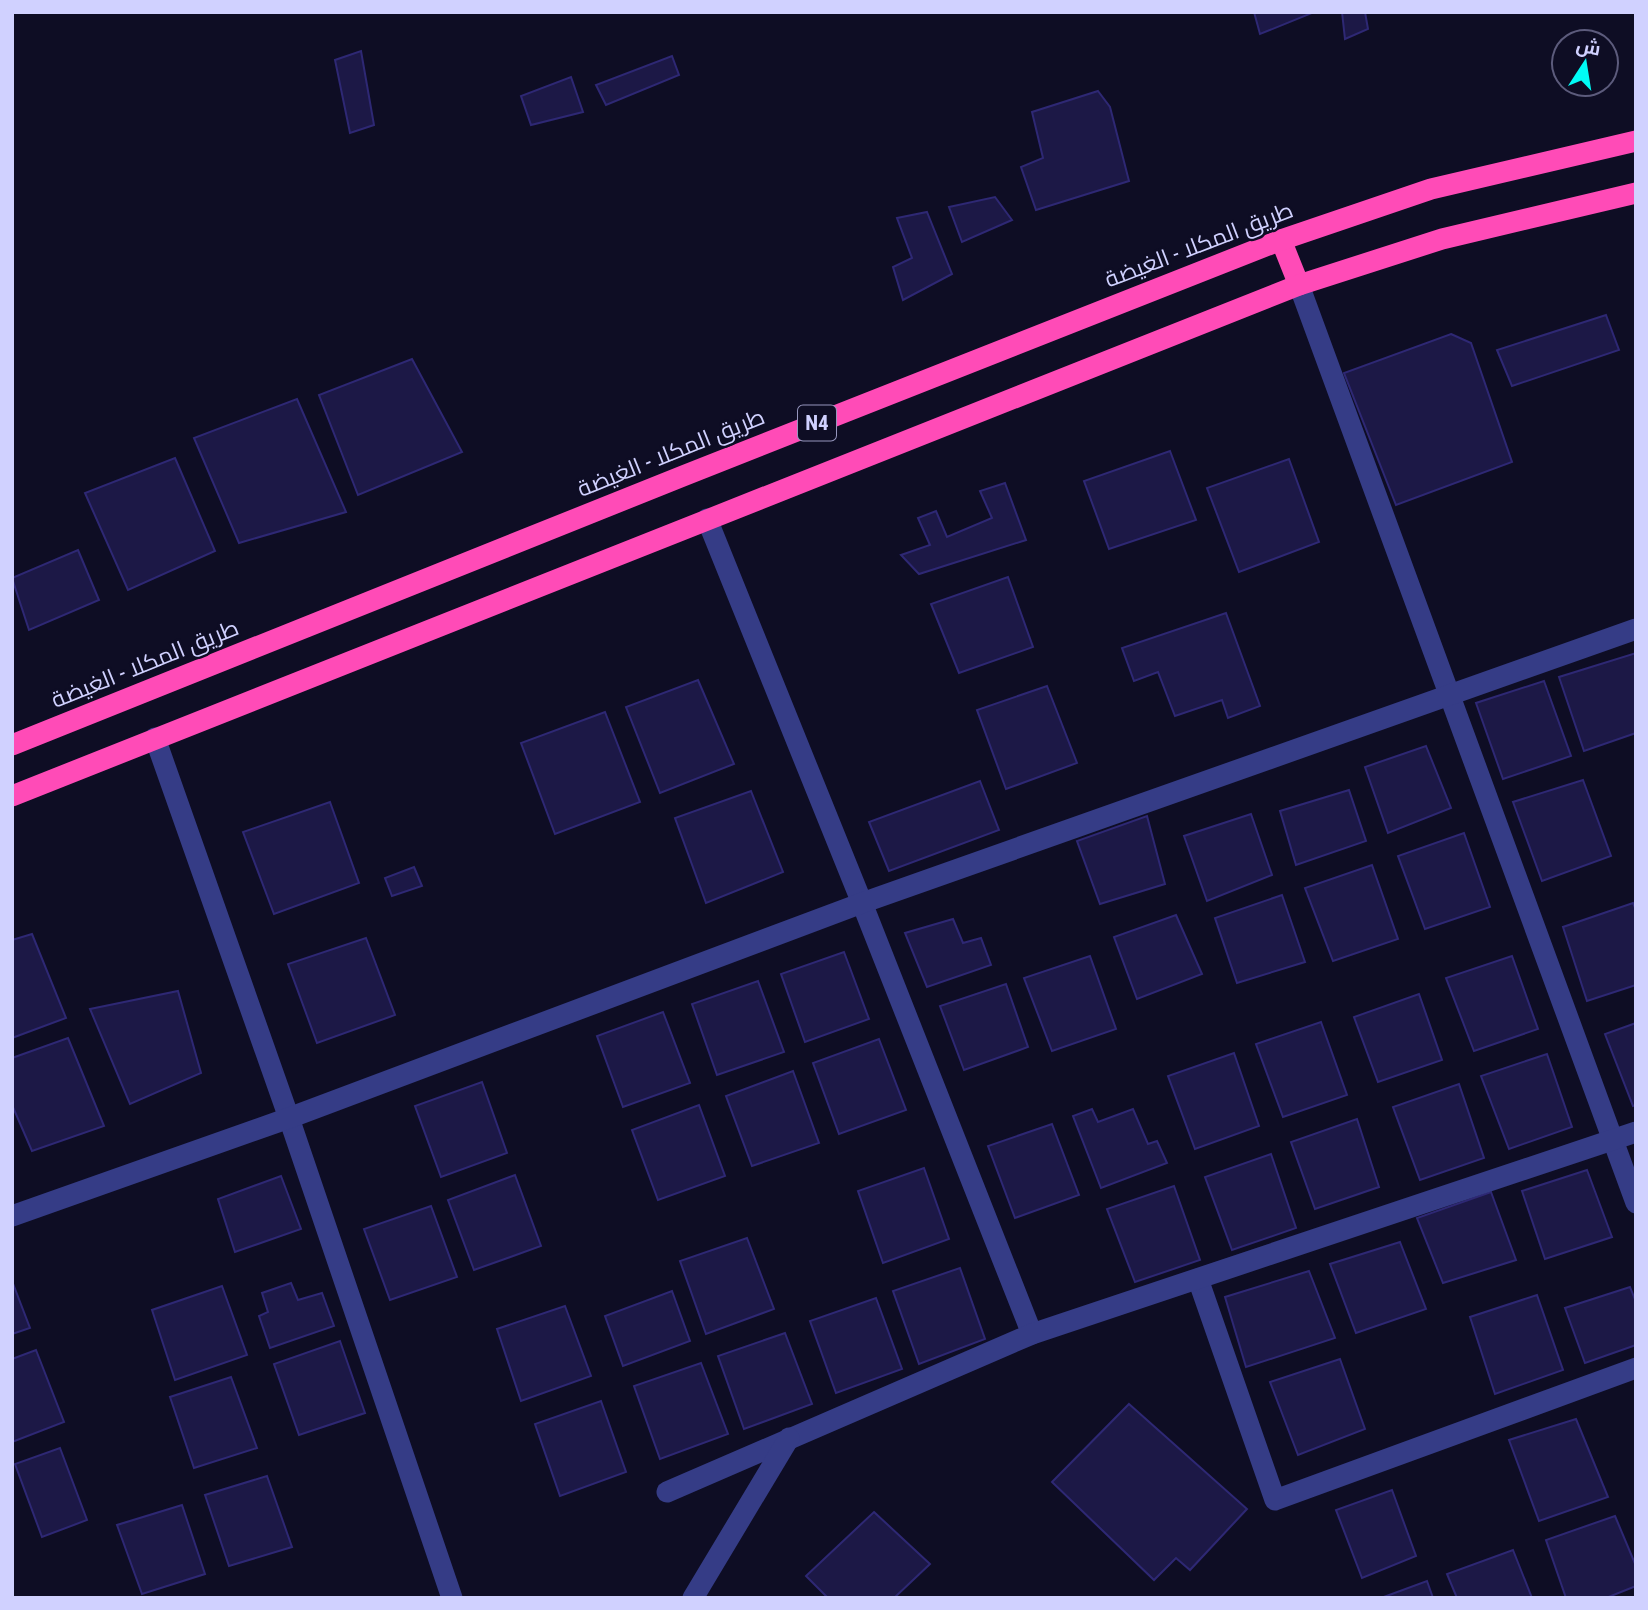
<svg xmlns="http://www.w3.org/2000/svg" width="1648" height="1610" viewBox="0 0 1648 1610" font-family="'Roboto Condensed',Cairo,sans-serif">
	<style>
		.building { fill: #1c1846; stroke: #2e2874; stroke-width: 2 }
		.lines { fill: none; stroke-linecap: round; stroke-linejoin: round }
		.minor { stroke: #353c86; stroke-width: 21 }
		.highway { stroke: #ff4bb7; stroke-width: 21 }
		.labels { text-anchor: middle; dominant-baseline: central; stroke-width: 5; stroke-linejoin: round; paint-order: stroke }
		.shield { fill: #0e0d24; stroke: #9696bd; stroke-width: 2 }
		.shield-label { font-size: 21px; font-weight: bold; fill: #d0d1ff }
		.street-label { font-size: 23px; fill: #d0d1ff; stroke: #0e0d24 }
	</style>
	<rect width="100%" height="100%" fill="#0e0d24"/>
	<g class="building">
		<polygon points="1254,12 1311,12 1312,13 1260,34"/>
		<polygon points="1342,12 1365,12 1368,29 1345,39"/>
		<polygon points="361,51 374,125 350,133 335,60"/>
		<polygon points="672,56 679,75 606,105 596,85"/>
		<polygon points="571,77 583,112 531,125 521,96"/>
		<polygon points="1098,91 1110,107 1129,181 1036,210 1021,167 1043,158 1032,112"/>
		<polygon points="995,197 1012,220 962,242 949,207"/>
		<polygon points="927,212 952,274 903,300 893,267 912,258 897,218"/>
		<polygon points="1606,315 1619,350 1512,386 1497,350"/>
		<polygon points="1451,334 1471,343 1512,462 1396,505 1344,373"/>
		<polygon points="412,359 462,452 358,495 319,395"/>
		<polygon points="297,399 346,512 239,543 194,438"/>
		<polygon points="1170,451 1196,520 1109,549 1084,481"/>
		<polygon points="175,458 215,551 128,590 85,493"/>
		<polygon points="1289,459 1319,542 1239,572 1207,488"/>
		<polygon points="1005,483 1026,540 919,574 901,555 930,545 918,518 936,511 947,537 992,518 980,491"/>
		<polygon points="78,550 99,600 29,630 12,578"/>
		<polygon points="1008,577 1033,647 959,673 931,604"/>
		<polygon points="1226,613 1260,706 1228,718 1222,700 1175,716 1158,672 1134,681 1122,648"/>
		<polygon points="1636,653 1636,733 1584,751 1559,677"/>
		<polygon points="698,680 734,764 660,793 626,707"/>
		<polygon points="1544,681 1571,756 1503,779 1476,703"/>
		<polygon points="1047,686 1077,763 1006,789 977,710"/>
		<polygon points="605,712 640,802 555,834 521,743"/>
		<polygon points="1426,746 1451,808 1388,833 1365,767"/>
		<polygon points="1583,780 1611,856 1542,881 1513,802"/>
		<polygon points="980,781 999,830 889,871 869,822"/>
		<polygon points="1349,790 1366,841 1296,865 1280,811"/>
		<polygon points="751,791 783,872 706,903 675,818"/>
		<polygon points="330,802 359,883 274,914 243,832"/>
		<polygon points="1251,814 1272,875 1207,901 1184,836"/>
		<polygon points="1147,816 1165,884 1100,904 1077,841"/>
		<polygon points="1464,833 1490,907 1425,929 1398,856"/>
		<polygon points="1372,865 1398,939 1333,961 1305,888"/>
		<polygon points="414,867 422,886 392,896 385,878"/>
		<polygon points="1282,895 1305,962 1237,983 1215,918"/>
		<polygon points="1633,903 1636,910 1636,985 1587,1001 1563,927"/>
		<polygon points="1176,915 1202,974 1137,999 1114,937"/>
		<polygon points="953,919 963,943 981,938 991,965 927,987 905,933"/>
		<polygon points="32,934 66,1018 12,1038 12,940"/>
		<polygon points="366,938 395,1015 317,1043 288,964"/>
		<polygon points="844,952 869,1019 805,1042 781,974"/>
		<polygon points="1090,956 1116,1029 1052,1051 1024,978"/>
		<polygon points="1512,956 1538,1029 1474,1051 1446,978"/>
		<polygon points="758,981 784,1052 717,1075 692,1004"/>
		<polygon points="1006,984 1028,1047 964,1070 940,1006"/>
		<polygon points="178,991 201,1073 130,1104 90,1009"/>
		<polygon points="1419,994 1442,1060 1378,1082 1354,1017"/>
		<polygon points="663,1012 690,1083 623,1107 597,1036"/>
		<polygon points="1321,1022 1347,1095 1283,1117 1256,1044"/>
		<polygon points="1636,1023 1636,1105 1633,1106 1605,1034"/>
		<polygon points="68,1038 104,1126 32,1151 12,1105 12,1058"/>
		<polygon points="879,1039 906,1110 839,1134 813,1063"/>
		<polygon points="1234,1053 1259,1126 1195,1149 1168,1076"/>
		<polygon points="1547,1054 1572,1127 1509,1149 1481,1076"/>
		<polygon points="793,1071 819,1143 752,1166 726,1096"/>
		<polygon points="482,1082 507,1153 441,1177 415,1106"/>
		<polygon points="1459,1084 1484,1158 1420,1180 1393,1107"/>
		<polygon points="699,1105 725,1176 658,1200 632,1130"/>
		<polygon points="1092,1109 1098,1122 1133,1109 1148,1144 1157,1141 1167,1163 1101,1188 1073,1116"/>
		<polygon points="1357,1119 1379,1187 1315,1209 1291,1142"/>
		<polygon points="1052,1124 1079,1195 1015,1218 988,1146"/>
		<polygon points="1271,1154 1296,1228 1232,1250 1205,1177"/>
		<polygon points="924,1168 949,1239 883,1263 858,1191"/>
		<polygon points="1587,1170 1612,1237 1545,1259 1522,1191"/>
		<polygon points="515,1175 541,1246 474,1270 448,1200"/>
		<polygon points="281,1176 301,1229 235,1252 218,1199"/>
		<polygon points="1174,1186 1200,1260 1135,1282 1107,1209"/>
		<polygon points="1491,1192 1516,1260 1443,1283 1417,1218"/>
		<polygon points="431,1206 457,1277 390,1300 364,1229"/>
		<polygon points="747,1238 774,1309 706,1334 680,1261"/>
		<polygon points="1400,1242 1426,1309 1356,1333 1330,1264"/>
		<polygon points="960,1268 985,1339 919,1364 893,1291"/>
		<polygon points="1309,1271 1335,1338 1246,1367 1225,1297"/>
		<polygon points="12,1281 30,1328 12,1334"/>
		<polygon points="291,1283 298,1300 322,1293 334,1326 270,1348 259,1316 268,1312 262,1293"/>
		<polygon points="222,1286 247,1355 175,1380 152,1310"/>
		<polygon points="1630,1287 1636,1302 1636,1345 1585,1363 1565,1308"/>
		<polygon points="672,1291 690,1341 623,1366 605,1316"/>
		<polygon points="1537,1295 1563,1370 1495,1394 1470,1317"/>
		<polygon points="876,1298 902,1369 836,1393 810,1321"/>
		<polygon points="565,1306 591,1376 521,1401 497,1329"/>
		<polygon points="785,1333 812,1404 744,1429 718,1356"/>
		<polygon points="340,1341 365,1413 299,1435 274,1364"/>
		<polygon points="36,1350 64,1422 12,1442 12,1359"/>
		<polygon points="1340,1359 1365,1429 1298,1455 1270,1382"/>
		<polygon points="701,1363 728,1434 660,1459 634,1386"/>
		<polygon points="231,1377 257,1448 194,1468 170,1397"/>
		<polygon points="601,1401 626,1472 560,1496 535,1424"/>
		<polygon points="1129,1404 1247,1509 1190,1570 1176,1558 1154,1580 1052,1482"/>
		<polygon points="1576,1419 1608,1497 1539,1521 1509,1440"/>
		<polygon points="60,1448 87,1520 42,1537 15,1464"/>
		<polygon points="267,1476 292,1547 229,1566 205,1495"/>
		<polygon points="1392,1490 1416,1556 1362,1578 1336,1510"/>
		<polygon points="182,1505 205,1574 142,1594 117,1525"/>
		<polygon points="874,1512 930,1564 894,1598 828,1598 806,1576"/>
		<polygon points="1615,1516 1636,1566 1636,1586 1606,1598 1566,1598 1546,1540"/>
		<polygon points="1513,1550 1532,1598 1457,1598 1447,1574"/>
		<polygon points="1427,1581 1433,1598 1381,1598"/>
	</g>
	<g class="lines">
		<g class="minor">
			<polyline points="1299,285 1636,1203"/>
			<polyline points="707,519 862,903 1032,1334"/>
			<polyline points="155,738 289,1118 452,1598"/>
			<polyline points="12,1216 289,1118 862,903 1636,629"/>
			<polyline points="1198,1279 1275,1500 1636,1368"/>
			<polyline points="667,1492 1032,1334 1636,1132"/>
			<polyline points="693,1598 789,1438"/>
		</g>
		<g class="highway">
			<polyline points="1281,240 1299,285"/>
			<polyline points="12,745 683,476 1281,240 1431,189 1636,141"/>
			<polyline points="12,796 1299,285 1442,239 1636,193"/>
		</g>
	</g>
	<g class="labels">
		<rect class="shield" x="798" y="405.5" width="38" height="35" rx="5"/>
		<g class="shield-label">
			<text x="817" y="423">N4</text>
		</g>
		<g class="street-label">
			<text transform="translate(1199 245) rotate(-21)">طريق المكلا - الغيضة</text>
			<text transform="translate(671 453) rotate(-22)">طريق المكلا - الغيضة</text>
			<text transform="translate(145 664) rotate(-22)">طريق المكلا - الغيضة</text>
		</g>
	</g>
	<rect width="1648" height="1610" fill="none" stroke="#d0d1ff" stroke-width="28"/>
	<g transform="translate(1585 63) rotate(12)"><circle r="33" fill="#0e0d24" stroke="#5c5b7c" stroke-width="2"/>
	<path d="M0-5L12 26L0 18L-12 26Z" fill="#00fbf6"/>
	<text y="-10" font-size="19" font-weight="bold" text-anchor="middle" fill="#d0d1ff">ش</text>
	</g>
</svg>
